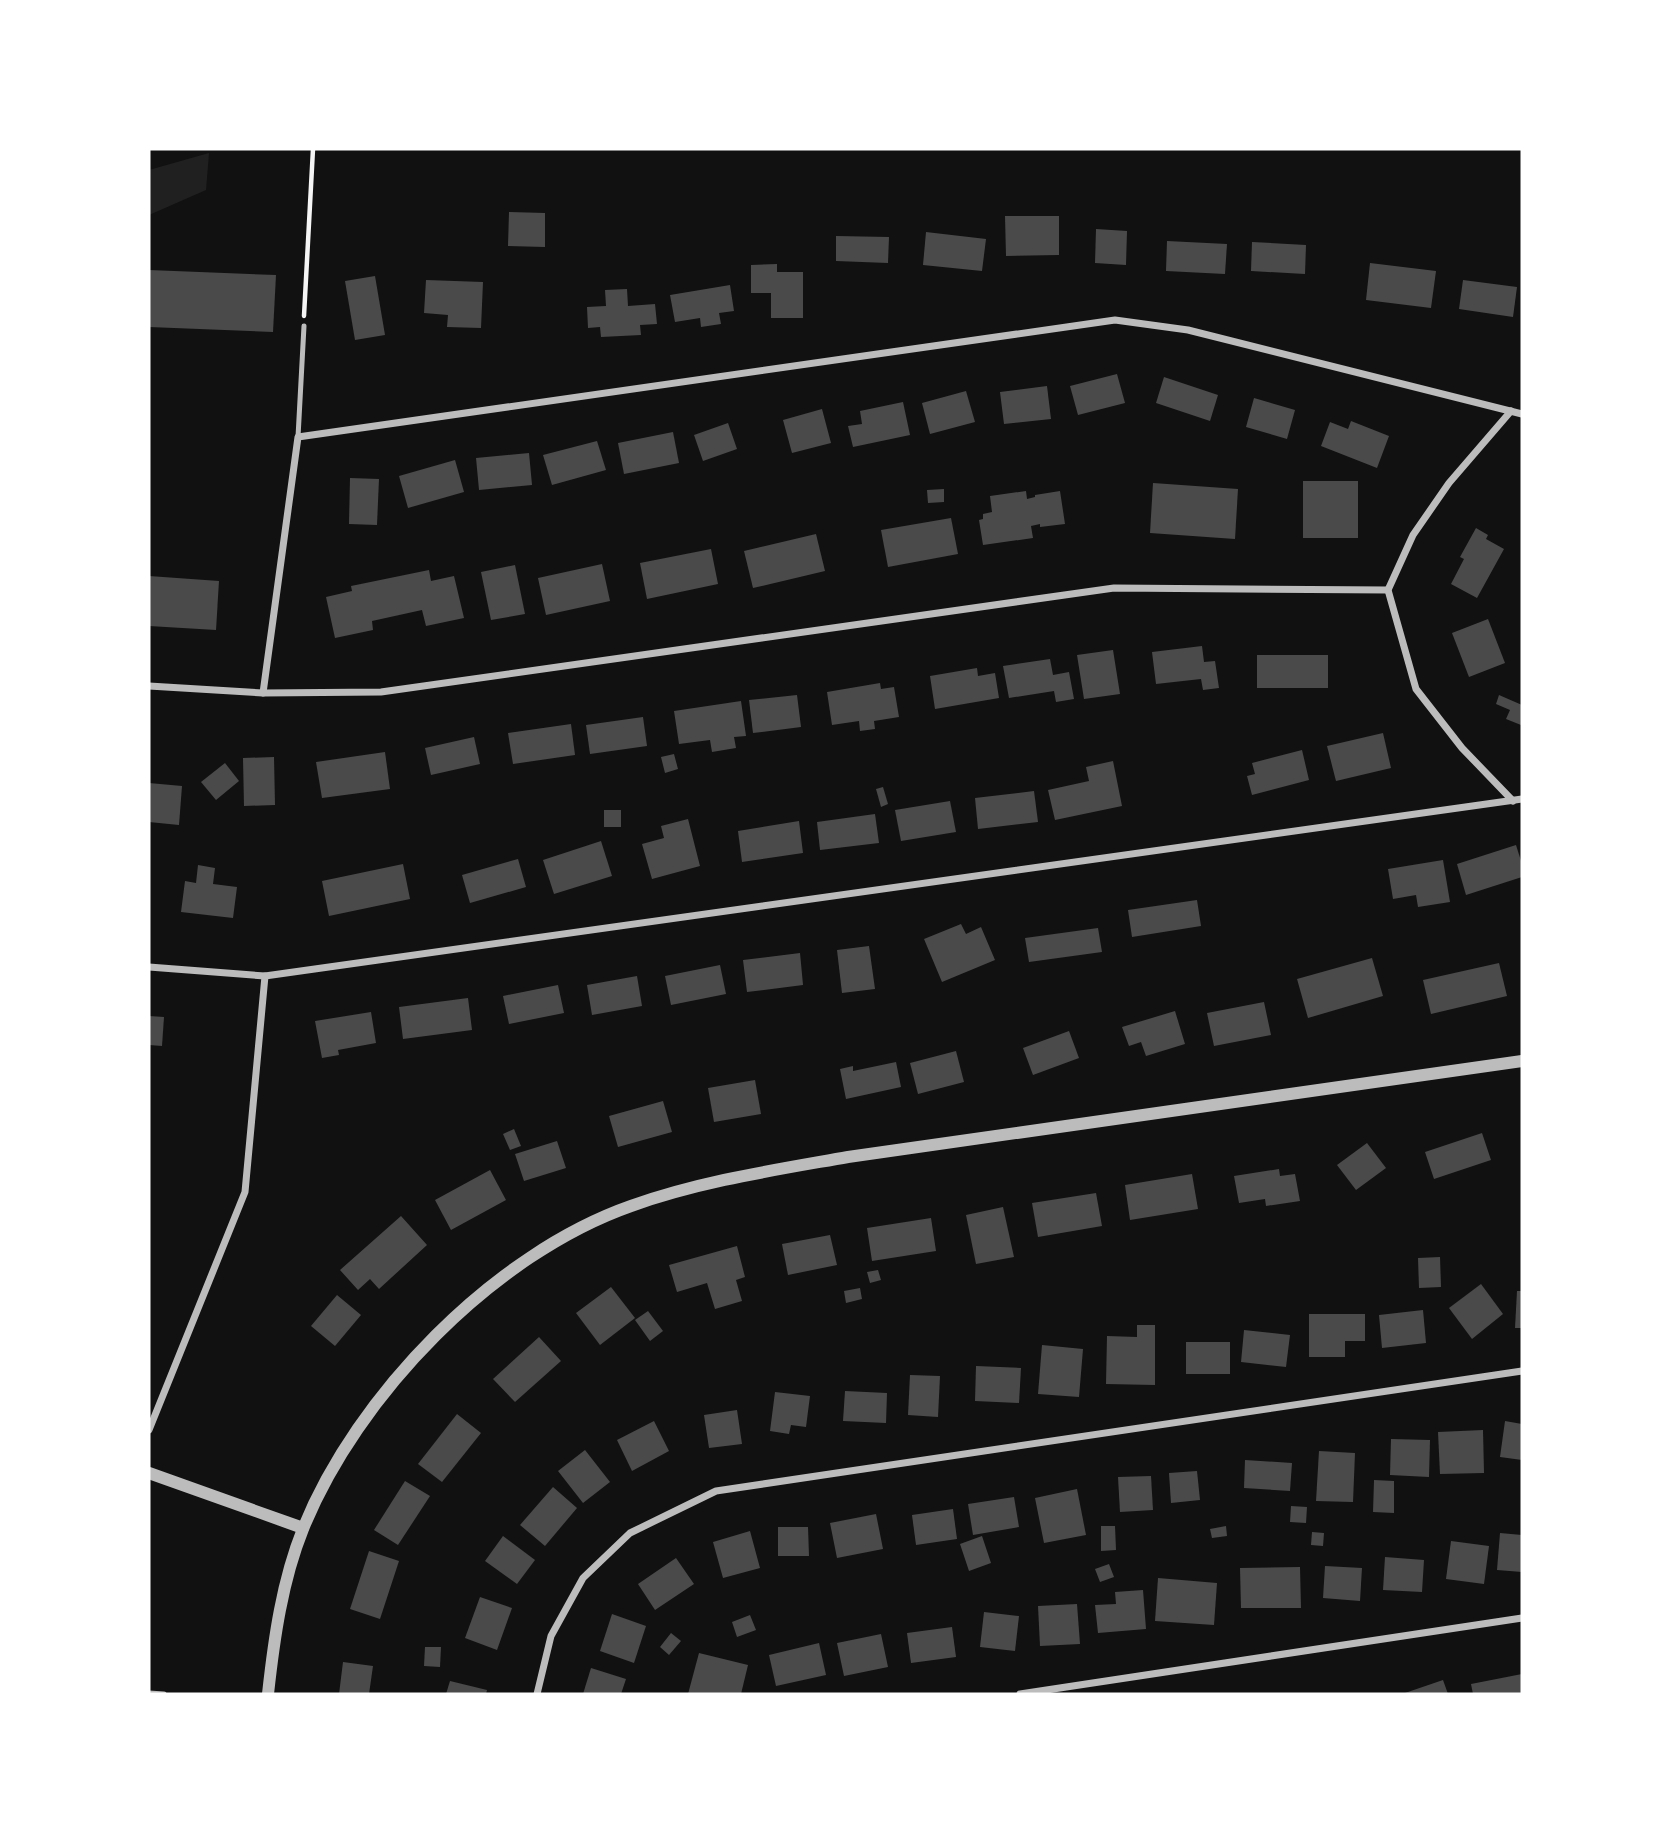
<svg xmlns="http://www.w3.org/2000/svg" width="1671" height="1843" viewBox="0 0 1671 1843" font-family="Barlow,sans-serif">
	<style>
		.green { fill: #202020 }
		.building { fill: #4a4a4a }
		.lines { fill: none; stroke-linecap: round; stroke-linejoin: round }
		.path { stroke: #f5f5f5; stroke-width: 4.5 }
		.service { stroke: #bcbcbc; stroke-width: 5 }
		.minor { stroke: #bcbcbc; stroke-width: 7 }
		.tertiary { stroke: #bcbcbc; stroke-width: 12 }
	</style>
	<rect width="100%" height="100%" fill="#111"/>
	<polygon class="green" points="209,153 206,190 149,215 149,170"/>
	<g class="building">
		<polygon points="509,212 545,213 545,247 508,246"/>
		<polygon points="1005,216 1059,216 1059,255 1006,256"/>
		<polygon points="1096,229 1127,231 1126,265 1095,263"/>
		<polygon points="926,232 986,239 982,271 923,265"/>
		<polygon points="836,236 889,237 888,263 836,261"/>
		<polygon points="1167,241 1227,244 1225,274 1166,271"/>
		<polygon points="1252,242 1306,245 1305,274 1251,271"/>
		<polygon points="1370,263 1436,271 1431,308 1366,300"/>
		<polygon points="777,264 777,272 803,272 803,318 771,318 771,293 751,293 751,265"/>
		<polygon points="149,270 276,275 273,332 149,327"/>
		<polygon points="375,276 385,335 355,340 345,281"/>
		<polygon points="426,280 483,282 481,328 447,327 448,315 424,313"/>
		<polygon points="1463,280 1517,287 1513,317 1459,309"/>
		<polygon points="730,285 734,311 719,313 721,324 701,327 700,318 675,322 670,295"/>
		<polygon points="627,289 628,306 655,304 657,324 640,325 641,335 601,337 600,327 588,328 587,307 606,306 605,290"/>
		<polygon points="1117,374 1125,403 1078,415 1070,386"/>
		<polygon points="1164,377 1218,395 1210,421 1156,403"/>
		<polygon points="1047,386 1051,419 1004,424 1000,392"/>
		<polygon points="966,391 975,422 930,434 922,403"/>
		<polygon points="1254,398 1295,410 1287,439 1246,427"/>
		<polygon points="903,402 910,435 853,447 848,426 862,424 860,411"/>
		<polygon points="822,409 831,443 792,453 783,420"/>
		<polygon points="1351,421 1389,436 1377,468 1321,446 1330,422 1348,429"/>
		<polygon points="728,423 737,449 703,461 694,435"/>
		<polygon points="673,432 679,463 624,474 618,443"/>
		<polygon points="597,441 606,470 552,485 543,455"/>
		<polygon points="529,453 532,485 479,490 476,458"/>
		<polygon points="455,460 464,492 408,508 399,476"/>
		<polygon points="350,478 379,479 377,525 349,524"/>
		<rect x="1303" y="481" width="55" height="57"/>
		<polygon points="1153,483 1238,489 1235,539 1150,533"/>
		<polygon points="944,489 944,502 928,503 927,490"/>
		<polygon points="1026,491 1027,499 1035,497 1035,495 1060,491 1065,524 1040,527 1040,524 1031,526 1033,538 983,545 979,520 983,519 983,514 992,512 990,496"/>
		<polygon points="951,518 958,554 888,567 881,530"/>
		<polygon points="1476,528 1488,535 1486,539 1504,549 1477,598 1451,584 1464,559 1460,557"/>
		<polygon points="816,534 825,571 753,588 744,551"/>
		<polygon points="711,549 718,584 647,599 640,563"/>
		<polygon points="602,564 610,601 546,615 538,578"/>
		<polygon points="515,565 525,614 491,620 481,572"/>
		<polygon points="429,570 431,581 454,576 464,618 426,626 422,610 372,621 373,630 335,638 326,597 352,591 351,586"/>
		<polygon points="149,576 219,581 216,630 149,626"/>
		<polygon points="1488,619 1505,663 1469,677 1452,633"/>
		<polygon points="1202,646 1204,662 1215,661 1219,688 1203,690 1201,679 1156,684 1152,652"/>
		<polygon points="1113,650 1120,694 1084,699 1077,655"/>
		<rect x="1257" y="655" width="71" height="33"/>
		<polygon points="1050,659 1053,675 1069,672 1074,699 1056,702 1054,691 1009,698 1003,666"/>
		<polygon points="977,668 978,676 995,673 999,698 935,709 930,676"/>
		<polygon points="880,683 881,689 894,687 899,717 874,721 875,729 860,731 859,721 832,725 827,692"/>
		<polygon points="797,695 801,727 753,733 749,700"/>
		<polygon points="1499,695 1522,705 1521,725 1506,719 1510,710 1496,704"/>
		<polygon points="741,701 746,736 734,737 736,748 712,752 710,740 679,744 674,711"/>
		<polygon points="643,717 647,746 590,754 586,725"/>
		<polygon points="571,724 575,755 513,764 508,733"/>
		<polygon points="1383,733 1391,768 1336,781 1327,746"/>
		<polygon points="474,737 480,764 431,775 425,748"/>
		<polygon points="1302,750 1309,780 1252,795 1247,776 1255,774 1252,763"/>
		<polygon points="385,752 390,789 322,798 316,762"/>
		<polygon points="674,754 678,769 665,773 661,757"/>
		<polygon points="274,757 275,805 244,806 243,758"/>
		<polygon points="1113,761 1122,806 1055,820 1048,790 1089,781 1086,767"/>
		<polygon points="225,763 239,781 216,800 201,782"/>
		<polygon points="149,783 182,786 179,825 149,822"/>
		<polygon points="883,787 888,804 881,807 876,789"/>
		<polygon points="1034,791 1038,822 978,829 975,798"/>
		<polygon points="950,801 956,832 901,841 895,810"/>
		<rect x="604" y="810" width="17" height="17"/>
		<polygon points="875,814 879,843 820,850 817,822"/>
		<polygon points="688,819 700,866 652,879 642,844 664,838 661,826"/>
		<polygon points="799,821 803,853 742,862 738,831"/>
		<polygon points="601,841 612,876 554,894 543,860"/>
		<polygon points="1516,845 1522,864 1522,877 1466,895 1457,864"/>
		<polygon points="518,859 526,887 470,903 462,875"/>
		<polygon points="1443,860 1450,902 1418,907 1416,895 1393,899 1388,869"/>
		<polygon points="403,864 410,899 329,916 322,881"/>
		<polygon points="198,865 215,868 213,884 237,887 233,918 181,912 185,881 196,883"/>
		<polygon points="1197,900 1201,926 1132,937 1128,910"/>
		<polygon points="961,924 966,934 981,927 995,960 942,982 924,939"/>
		<polygon points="1098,928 1102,952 1029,962 1025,938"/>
		<polygon points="869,946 875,989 842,993 837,950"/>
		<polygon points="800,953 803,985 747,992 743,960"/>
		<polygon points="1372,958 1383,996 1308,1018 1297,979"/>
		<polygon points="1499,963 1507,996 1431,1014 1423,980"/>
		<polygon points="720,965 726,994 671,1005 665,976"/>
		<polygon points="637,976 642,1006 592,1015 587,985"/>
		<polygon points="558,985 564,1013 509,1024 503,996"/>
		<polygon points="468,998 472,1030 403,1039 399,1007"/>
		<polygon points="1264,1002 1271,1035 1214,1046 1207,1013"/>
		<polygon points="1175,1011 1185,1044 1146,1056 1141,1042 1129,1046 1122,1027"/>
		<polygon points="371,1012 376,1043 338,1050 339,1055 322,1058 315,1021"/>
		<polygon points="149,1016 164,1017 162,1046 149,1045"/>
		<polygon points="1069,1031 1079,1058 1033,1075 1023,1048"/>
		<polygon points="956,1051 964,1082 918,1094 910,1063"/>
		<polygon points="896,1062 901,1087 846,1099 840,1069 853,1066 853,1071"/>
		<polygon points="755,1080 761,1114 714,1122 708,1088"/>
		<polygon points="663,1101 672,1132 618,1147 609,1116"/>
		<polygon points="514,1129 521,1146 510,1150 503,1134"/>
		<polygon points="1482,1133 1491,1160 1434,1179 1425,1152"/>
		<polygon points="557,1141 566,1168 524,1181 515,1154"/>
		<polygon points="1367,1143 1386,1168 1356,1190 1337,1165"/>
		<polygon points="1279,1169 1280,1176 1295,1174 1300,1201 1266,1206 1265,1199 1239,1203 1234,1176"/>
		<polygon points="490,1170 506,1200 451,1230 435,1200"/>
		<polygon points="1192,1174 1198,1209 1130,1220 1125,1185"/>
		<polygon points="1096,1193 1102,1226 1038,1237 1032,1203"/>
		<polygon points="1003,1207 1014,1257 976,1264 966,1215"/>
		<polygon points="401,1216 427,1245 379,1289 370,1279 358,1290 340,1270"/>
		<polygon points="931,1218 936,1251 872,1261 867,1228"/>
		<polygon points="830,1235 837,1265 788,1275 782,1244"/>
		<polygon points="737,1246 745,1277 736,1280 742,1301 715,1309 707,1283 677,1292 669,1265"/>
		<polygon points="1440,1257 1441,1287 1419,1288 1418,1258"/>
		<polygon points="878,1270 881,1280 870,1283 867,1272"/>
		<polygon points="1481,1284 1503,1314 1472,1339 1449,1308"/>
		<polygon points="611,1287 635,1318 600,1345 576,1313"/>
		<polygon points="860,1288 862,1299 846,1303 844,1291"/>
		<polygon points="1517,1291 1522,1291 1522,1328 1515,1328"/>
		<polygon points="337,1295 361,1315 335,1346 311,1326"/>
		<polygon points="1423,1310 1426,1343 1382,1348 1379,1315"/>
		<polygon points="648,1311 663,1331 650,1341 635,1320"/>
		<polygon points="1309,1314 1365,1314 1365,1341 1345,1341 1345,1357 1309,1357"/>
		<polygon points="1137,1325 1155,1325 1155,1385 1106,1384 1107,1336 1137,1337"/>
		<polygon points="1244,1330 1290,1335 1286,1367 1241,1362"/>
		<polygon points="539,1337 561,1361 515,1402 493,1379"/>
		<rect x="1186" y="1342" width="44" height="32"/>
		<polygon points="1042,1345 1083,1349 1079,1397 1038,1394"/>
		<polygon points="976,1366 1021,1368 1019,1403 975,1401"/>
		<polygon points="910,1375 940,1376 938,1417 908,1415"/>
		<polygon points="845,1391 887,1393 886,1423 843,1421"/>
		<polygon points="775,1392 810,1396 806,1427 791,1425 789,1434 770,1431"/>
		<polygon points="737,1410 742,1444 709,1448 704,1415"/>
		<polygon points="457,1414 481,1433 442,1482 418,1464"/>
		<polygon points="654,1421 669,1451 632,1471 617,1440"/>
		<polygon points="1505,1421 1522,1424 1522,1460 1500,1457"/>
		<polygon points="1483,1430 1484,1473 1440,1474 1438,1432"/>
		<polygon points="1391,1439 1430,1440 1429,1477 1390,1475"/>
		<polygon points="585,1450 610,1482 583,1503 558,1471"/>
		<polygon points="1319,1451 1355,1453 1353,1502 1316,1501"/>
		<polygon points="1245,1460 1292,1463 1290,1491 1244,1488"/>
		<polygon points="1197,1471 1200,1500 1171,1503 1169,1473"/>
		<polygon points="1151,1476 1153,1510 1120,1512 1118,1477"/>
		<polygon points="1374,1480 1394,1481 1394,1513 1373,1512"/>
		<polygon points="405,1481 430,1496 398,1545 374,1530"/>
		<polygon points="553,1487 577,1508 545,1546 520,1525"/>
		<polygon points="1077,1489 1086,1535 1044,1543 1035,1498"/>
		<polygon points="1014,1497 1019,1527 973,1535 968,1504"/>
		<polygon points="1291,1506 1307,1507 1306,1523 1290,1522"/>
		<polygon points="953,1509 957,1539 916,1545 912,1515"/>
		<polygon points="876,1514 883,1549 837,1558 830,1523"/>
		<polygon points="1101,1526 1115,1526 1116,1550 1101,1551"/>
		<polygon points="1226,1526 1227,1536 1212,1538 1210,1529"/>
		<polygon points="778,1527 808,1527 809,1556 778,1556"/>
		<polygon points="750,1531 760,1568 723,1578 713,1542"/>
		<polygon points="1312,1532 1324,1533 1323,1546 1311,1545"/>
		<polygon points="1500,1533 1522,1535 1522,1572 1497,1570"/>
		<polygon points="503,1536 535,1560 517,1584 485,1561"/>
		<polygon points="982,1536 991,1563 969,1571 960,1544"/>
		<polygon points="1451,1541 1489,1546 1484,1584 1446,1579"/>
		<polygon points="369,1551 399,1561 380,1619 350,1609"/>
		<polygon points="1385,1557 1424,1560 1422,1592 1383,1590"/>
		<polygon points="676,1558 694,1584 655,1610 638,1584"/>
		<polygon points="1109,1564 1114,1577 1100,1582 1095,1569"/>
		<polygon points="1325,1566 1362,1568 1360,1601 1323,1598"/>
		<polygon points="1300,1567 1301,1608 1241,1608 1240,1568"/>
		<polygon points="1158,1578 1217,1583 1214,1625 1155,1621"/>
		<polygon points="1143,1590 1146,1629 1098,1633 1095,1605 1116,1604 1115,1592"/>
		<polygon points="480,1597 512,1608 497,1650 465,1638"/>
		<polygon points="1077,1604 1080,1644 1040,1646 1038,1606"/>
		<polygon points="984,1612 1019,1616 1015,1651 980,1647"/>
		<polygon points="612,1614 646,1626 634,1663 600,1651"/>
		<polygon points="750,1615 756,1630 737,1637 732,1622"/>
		<polygon points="952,1627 956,1657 911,1663 907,1633"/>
		<polygon points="671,1633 681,1641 669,1655 660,1647"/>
		<polygon points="881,1634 888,1667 844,1676 837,1643"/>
		<polygon points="819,1643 826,1675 776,1686 769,1655"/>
		<polygon points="425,1647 441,1647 440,1667 424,1666"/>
		<polygon points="699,1653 748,1665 741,1694 688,1694"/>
		<polygon points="343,1662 373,1666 369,1694 339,1694"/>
		<polygon points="591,1668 626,1679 621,1694 583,1694"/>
		<polygon points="1522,1674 1522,1694 1473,1694 1471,1684"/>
		<polygon points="1443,1680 1448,1694 1402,1694"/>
		<polygon points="450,1681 487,1690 486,1694 446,1694"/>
	</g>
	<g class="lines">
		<polyline class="path" points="304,316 313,149"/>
		<g class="service">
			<polyline points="298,437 304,326"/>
			<polyline points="149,1693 164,1694"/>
		</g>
		<g class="minor">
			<polyline points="1511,411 1449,483 1413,535 1388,590 1416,689 1462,748 1513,801"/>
			<polyline points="149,686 263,693 381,692 1114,588 1388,590"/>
			<polyline points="263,693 298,437 1115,320 1188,330 1522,414"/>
			<polyline points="149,967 265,976 1522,799"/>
			<polyline points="149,1430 245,1192 265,976"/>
			<polyline points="537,1694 551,1636 583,1578 630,1533 716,1491 1522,1371"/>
			<polyline points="1020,1694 1522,1618"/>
		</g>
		<g class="tertiary">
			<polyline points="149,1473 303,1528"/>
			<path d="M268 1694C274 1639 282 1581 303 1529 357 1395 494 1254 631 1206 701 1181 775 1170 848 1157L1522 1061"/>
		</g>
	</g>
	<rect width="1671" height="1843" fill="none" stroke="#ffffff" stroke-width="301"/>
</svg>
